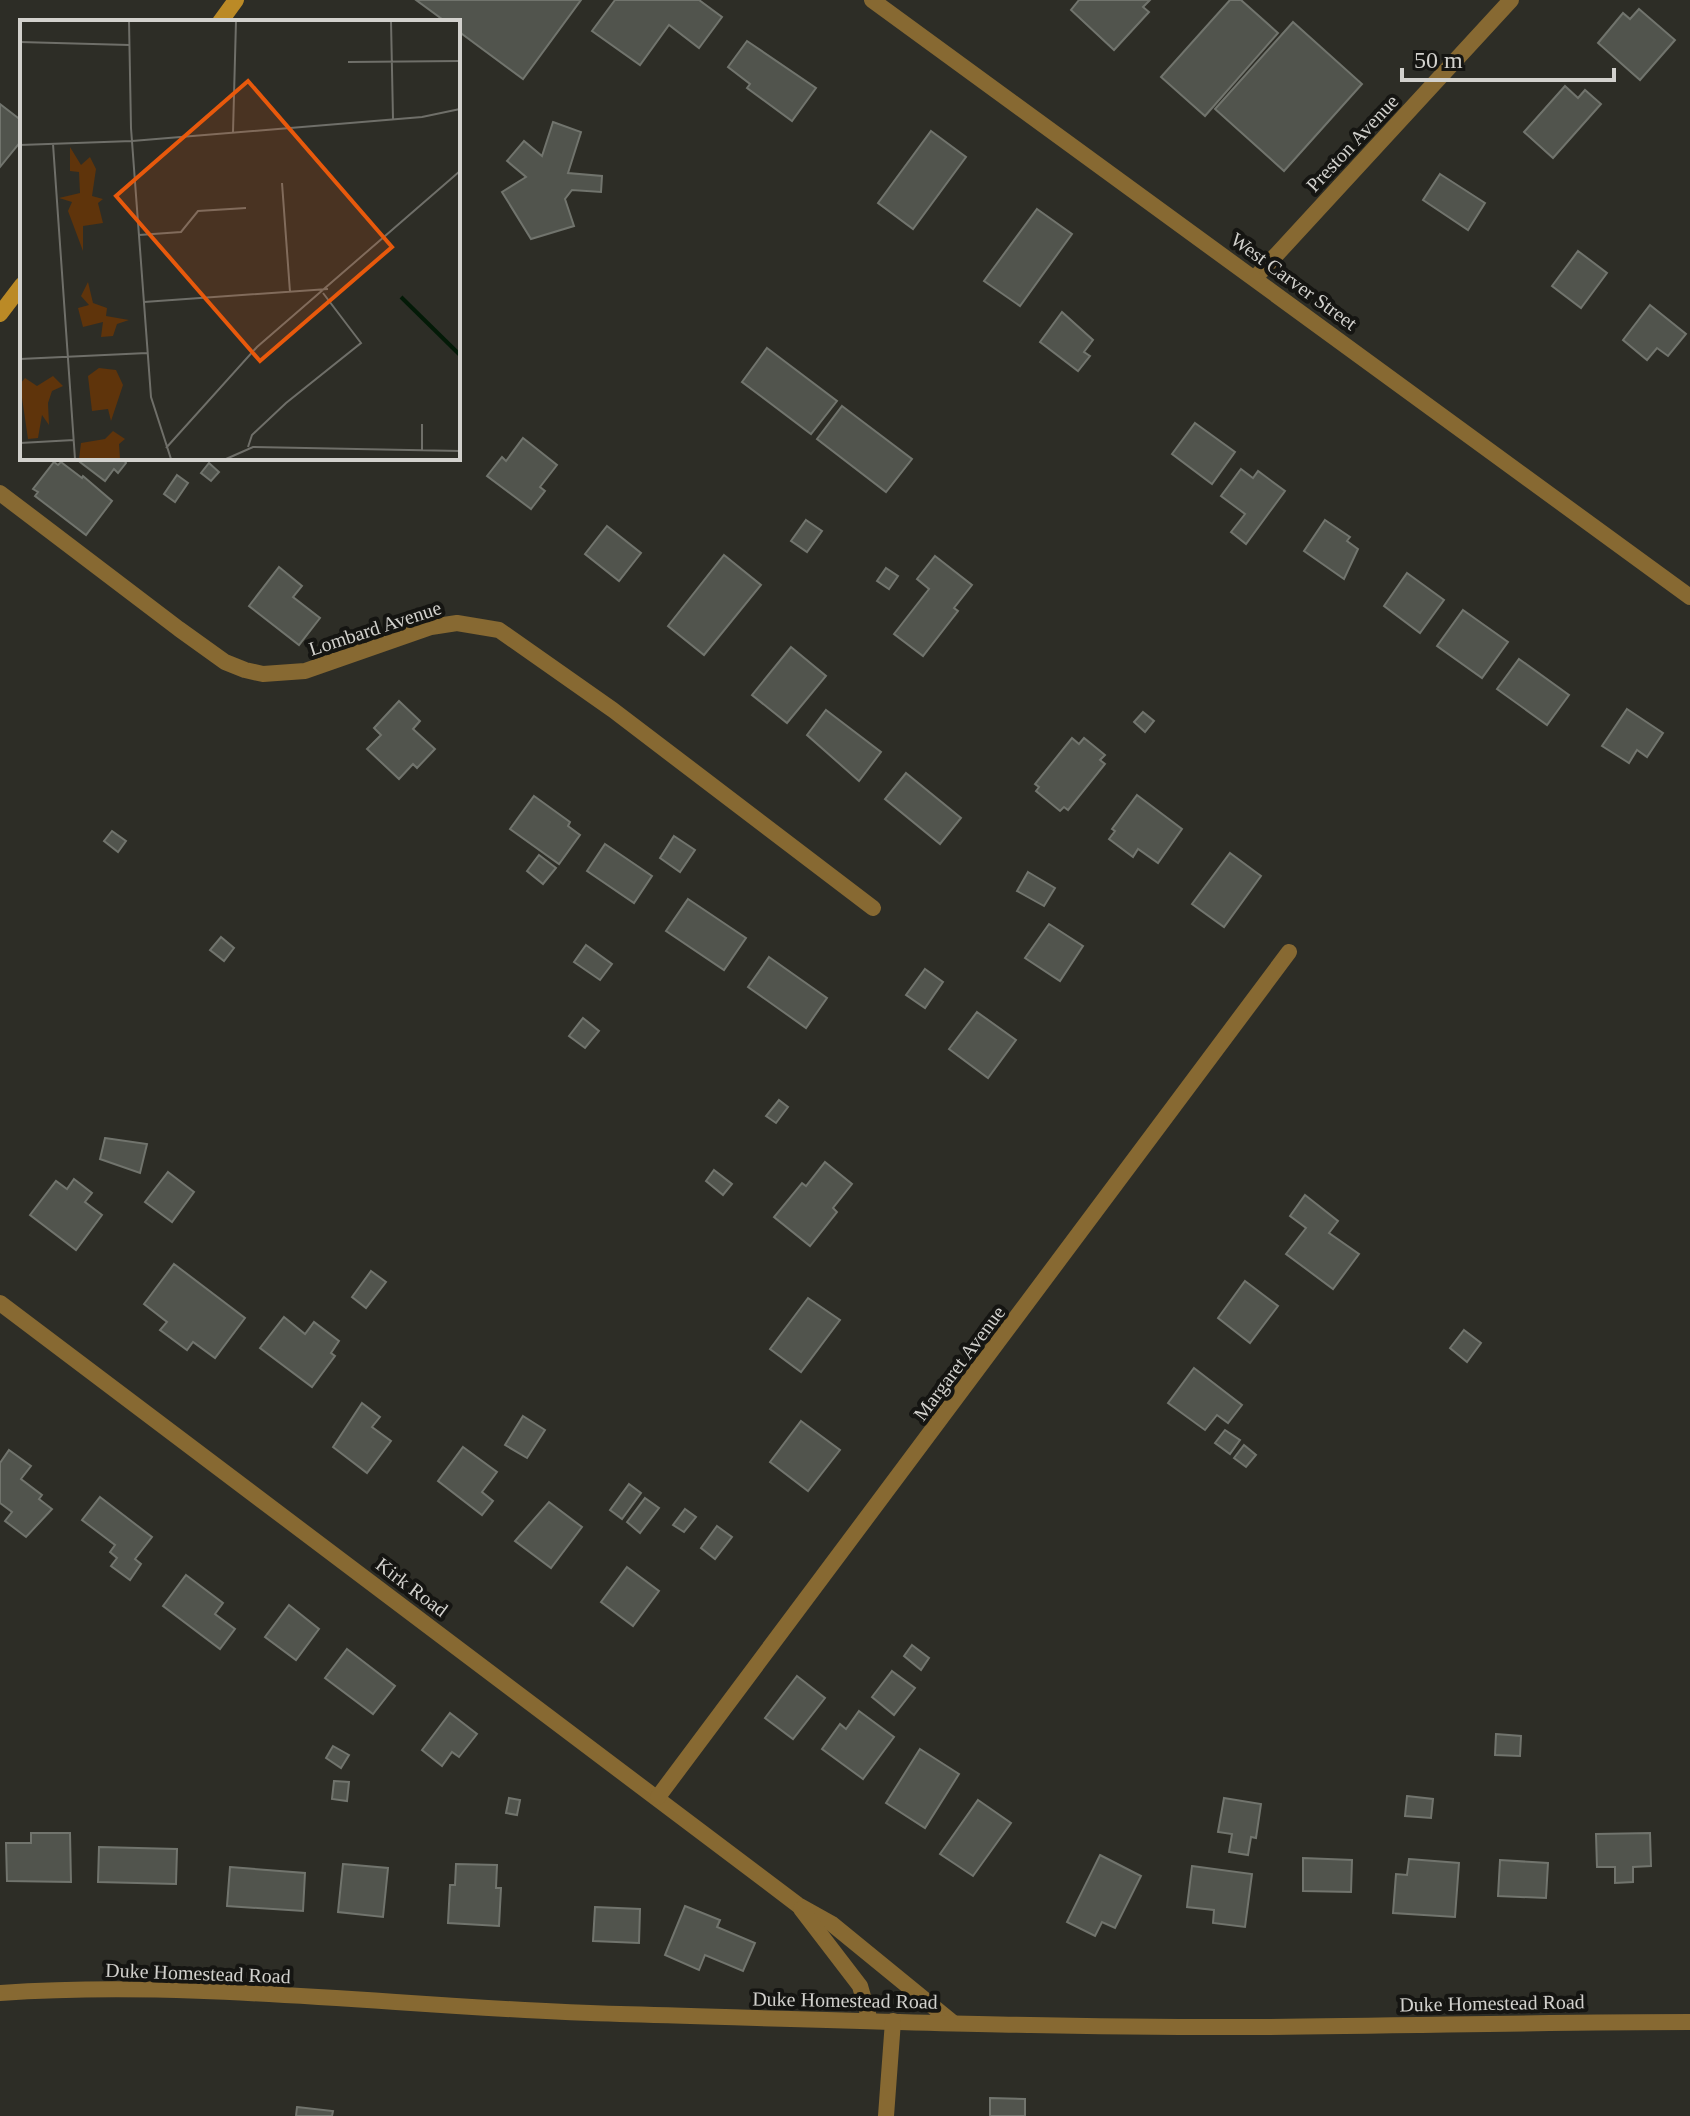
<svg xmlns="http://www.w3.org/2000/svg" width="1690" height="2116" viewBox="0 0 1690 2116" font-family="'Times New Roman',serif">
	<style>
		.building { fill: #51544d; stroke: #71746d; stroke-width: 2 }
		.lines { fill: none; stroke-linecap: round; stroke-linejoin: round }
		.minor { stroke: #876932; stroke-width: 16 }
		.tertiary { stroke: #876932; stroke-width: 16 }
		.secondary { stroke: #bb8a26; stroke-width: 16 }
		.labels { text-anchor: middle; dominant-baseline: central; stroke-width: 8; stroke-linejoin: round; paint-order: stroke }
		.street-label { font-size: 20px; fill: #d2d1cd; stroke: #151512 }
		.inset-river { fill: none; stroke: #031a07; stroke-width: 4 }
		.inset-road { fill: none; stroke: #6f6f69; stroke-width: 2 }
		.view { fill: #e8590c; fill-opacity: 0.15; stroke: #e8590c; stroke-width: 4 }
		.inset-edge { fill: none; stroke: #d2d1cd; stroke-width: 4 }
	</style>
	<rect width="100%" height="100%" fill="#2d2d26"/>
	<g class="building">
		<polygon points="416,0 581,0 523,79 458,31 458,22 446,22"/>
		<polygon points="615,0 699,0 722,17 699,48 669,25 640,65 592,31"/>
		<polygon points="1079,0 1150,0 1143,7 1149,12 1114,50 1071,10"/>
		<polygon points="1230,0 1241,0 1278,33 1205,116 1161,77"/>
		<polygon points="1639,9 1675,40 1640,80 1598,43 1623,13 1630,19"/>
		<polygon points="1293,22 1362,84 1284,171 1215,109"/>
		<polygon points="747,41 816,88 792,121 747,88 750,84 728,67"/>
		<polygon points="1565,86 1578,98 1585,90 1601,104 1553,158 1524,132"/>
		<polygon points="0,104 22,121 22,140 0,167"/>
		<polygon points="553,122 581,132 568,173 602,176 601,192 572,190 565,199 574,226 531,239 502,192 526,177 507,161 524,141 542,156"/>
		<polygon points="931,131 966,157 913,229 878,203"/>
		<polygon points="1440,174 1485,203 1468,230 1423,200"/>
		<polygon points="1037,209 1072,234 1020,306 984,281"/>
		<polygon points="1578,251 1607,273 1581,308 1552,286"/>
		<polygon points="1650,305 1686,334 1668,356 1657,348 1647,360 1623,340"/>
		<polygon points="1062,312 1093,340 1084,352 1090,356 1078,371 1040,342"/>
		<polygon points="767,348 837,401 811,434 742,382"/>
		<polygon points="842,406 912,459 886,492 817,439"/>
		<polygon points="1195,423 1235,452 1212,484 1172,454"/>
		<polygon points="523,438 557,465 540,487 545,491 531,509 487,476 502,457 506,461"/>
		<polygon points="83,458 123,458 126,463 118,473 114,469 105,481 80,462"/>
		<polygon points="54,462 58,465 61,462 82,478 83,476 112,501 86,535 35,496 38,492 33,489"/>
		<polygon points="209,463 219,472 211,481 201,473"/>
		<polygon points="1241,469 1253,478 1258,471 1285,491 1246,544 1231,532 1245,514 1221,496"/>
		<polygon points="177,475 188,483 175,502 164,494"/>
		<polygon points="806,520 822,531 807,552 791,541"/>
		<polygon points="1325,520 1350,537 1347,541 1358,549 1344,579 1304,551"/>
		<polygon points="607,526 641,553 619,581 585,554"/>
		<polygon points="724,555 761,585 704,655 668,626"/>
		<polygon points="935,556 972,585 954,608 958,611 923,656 894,634 929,589 917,579"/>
		<polygon points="279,567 302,586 293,597 320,618 299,645 249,606"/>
		<polygon points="886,568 898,576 889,589 877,581"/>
		<polygon points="1407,573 1444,600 1420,633 1384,606"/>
		<polygon points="1463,610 1508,642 1482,678 1437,646"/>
		<polygon points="791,647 826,676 787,723 752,695"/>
		<polygon points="1519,659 1569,695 1547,725 1497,689"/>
		<polygon points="399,701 420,721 413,729 435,749 417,768 413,764 399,779 367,749 381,735 374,728"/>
		<polygon points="1627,709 1663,733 1647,757 1637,750 1629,763 1602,746"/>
		<polygon points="826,710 881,752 859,781 807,735"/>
		<polygon points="1143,712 1154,721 1145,732 1134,722"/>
		<polygon points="1072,738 1079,744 1084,738 1105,755 1100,760 1105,764 1068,810 1064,807 1060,811 1036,791 1039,787 1035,784"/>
		<polygon points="906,773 961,818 940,844 885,799"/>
		<polygon points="1137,795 1182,829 1158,863 1138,849 1133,857 1109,839 1115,831 1112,829"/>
		<polygon points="534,796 570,822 568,826 580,835 559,864 510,829"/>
		<polygon points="112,831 126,841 118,852 104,841"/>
		<polygon points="674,836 695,850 680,872 660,858"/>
		<polygon points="605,844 652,876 634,903 587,871"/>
		<polygon points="1230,853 1261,876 1224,927 1192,904"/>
		<polygon points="539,855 556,868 543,884 527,871"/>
		<polygon points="1028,872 1055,888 1044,906 1017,891"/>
		<polygon points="688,899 746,938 724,970 666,931"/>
		<polygon points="1049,924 1083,946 1060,981 1025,958"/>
		<polygon points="221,937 234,948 224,961 210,950"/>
		<polygon points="586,945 612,964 600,980 574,962"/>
		<polygon points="769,957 827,998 806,1028 748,987"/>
		<polygon points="925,969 943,982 925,1008 906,995"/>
		<polygon points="977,1012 1016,1040 988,1078 949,1049"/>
		<polygon points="583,1018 599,1031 585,1048 569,1036"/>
		<polygon points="779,1100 788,1107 776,1123 766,1116"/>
		<polygon points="105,1138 147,1144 140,1173 100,1159"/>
		<polygon points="825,1162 852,1184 833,1208 837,1212 810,1246 774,1217 802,1183 806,1186"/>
		<polygon points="714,1170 732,1184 723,1195 706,1181"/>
		<polygon points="168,1172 194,1192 172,1222 145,1202"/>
		<polygon points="74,1179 92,1193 85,1202 102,1215 76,1250 30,1215 56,1181 67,1189"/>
		<polygon points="1305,1195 1338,1221 1329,1233 1359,1254 1333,1289 1286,1254 1306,1228 1290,1216"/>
		<polygon points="174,1264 245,1318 215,1358 193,1342 187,1350 160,1330 167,1322 144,1304"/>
		<polygon points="371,1271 386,1282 366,1308 352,1297"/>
		<polygon points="1245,1281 1278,1306 1250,1343 1218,1318"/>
		<polygon points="808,1298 840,1320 801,1372 770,1349"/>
		<polygon points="284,1317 305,1334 314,1322 339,1341 331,1353 335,1356 312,1387 260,1348"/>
		<polygon points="1464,1330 1481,1343 1467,1362 1450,1348"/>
		<polygon points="1194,1368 1242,1405 1228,1423 1217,1415 1205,1430 1168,1403"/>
		<polygon points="362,1403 380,1417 372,1427 391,1441 367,1473 333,1447"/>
		<polygon points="523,1416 545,1430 527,1458 505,1445"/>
		<polygon points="801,1421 840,1450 808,1491 770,1462"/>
		<polygon points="1225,1430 1240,1440 1230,1454 1215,1443"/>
		<polygon points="1244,1445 1256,1455 1246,1467 1234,1458"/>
		<polygon points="463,1447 497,1472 482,1492 493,1501 482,1515 438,1481"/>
		<polygon points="9,1450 31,1466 21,1479 42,1495 39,1499 52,1509 26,1537 5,1521 12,1512 0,1503 0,1463"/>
		<polygon points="629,1484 641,1493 622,1519 610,1510"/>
		<polygon points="100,1497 152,1537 135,1559 141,1564 130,1580 111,1566 117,1558 110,1552 115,1545 82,1520"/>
		<polygon points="645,1498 659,1508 640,1533 627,1522"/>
		<polygon points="549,1502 582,1527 551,1568 515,1541"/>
		<polygon points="685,1509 696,1517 684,1532 673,1525"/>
		<polygon points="717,1526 732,1537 715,1559 701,1548"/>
		<polygon points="627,1567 659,1591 633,1626 601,1602"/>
		<polygon points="186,1575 223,1603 215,1614 235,1629 220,1649 163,1606"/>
		<polygon points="289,1605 319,1629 296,1660 265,1637"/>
		<polygon points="912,1645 929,1658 921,1670 904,1656"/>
		<polygon points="347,1649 395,1686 373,1714 325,1678"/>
		<polygon points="892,1671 915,1688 894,1715 872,1697"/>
		<polygon points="797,1676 825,1698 793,1739 765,1718"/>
		<polygon points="859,1711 894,1737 863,1779 822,1749 840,1724 846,1729"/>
		<polygon points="450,1713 477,1734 459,1757 452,1752 442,1766 422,1750"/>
		<polygon points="1496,1734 1521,1736 1520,1756 1495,1755"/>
		<polygon points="333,1746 349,1755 341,1768 326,1758"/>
		<polygon points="920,1749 959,1774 925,1828 886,1803"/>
		<polygon points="334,1781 349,1782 347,1801 332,1799"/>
		<polygon points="1407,1796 1433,1799 1431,1818 1405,1816"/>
		<polygon points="509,1798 520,1800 517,1815 506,1813"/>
		<polygon points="1224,1798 1261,1804 1256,1838 1251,1837 1248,1855 1229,1852 1232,1834 1218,1832"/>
		<polygon points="978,1800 1011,1823 973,1876 940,1854"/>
		<polygon points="31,1833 70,1833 71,1882 7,1881 6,1843 31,1843"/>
		<polygon points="1650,1833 1651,1866 1633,1867 1633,1882 1615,1883 1615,1867 1597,1867 1596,1834"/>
		<polygon points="99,1847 177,1849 176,1884 98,1882"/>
		<polygon points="1100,1855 1141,1876 1115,1928 1102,1922 1095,1936 1067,1922"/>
		<polygon points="1303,1858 1352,1860 1351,1892 1303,1891"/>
		<polygon points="1409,1859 1459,1863 1455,1917 1393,1913 1396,1874 1407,1875"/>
		<polygon points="1500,1860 1548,1863 1546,1898 1498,1896"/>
		<polygon points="343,1864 388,1868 383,1917 338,1912"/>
		<polygon points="456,1864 497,1865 496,1888 501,1888 499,1926 448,1923 450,1885 455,1885"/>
		<polygon points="1192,1866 1252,1874 1245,1927 1213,1923 1214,1910 1187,1907"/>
		<polygon points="230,1867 305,1873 303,1911 227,1906"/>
		<polygon points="685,1906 720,1920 717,1927 755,1943 743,1971 705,1955 699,1970 665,1955"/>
		<polygon points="595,1907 640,1909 639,1943 593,1941"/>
		<polygon points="990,2098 1025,2099 1025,2116 990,2116"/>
		<polygon points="297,2107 333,2111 332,2116 296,2116"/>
	</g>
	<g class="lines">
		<g class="minor">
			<polyline points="1255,278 1511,0"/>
			<polyline points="0,493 179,629 225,662 245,670 263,674 305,671 431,627 457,623 499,630 613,710 873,908"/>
			<polyline points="0,1303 798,1905 832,1924 952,2022"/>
			<polyline points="658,1797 1289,952"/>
			<polyline points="801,1909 860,1986 870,2021"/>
			<path d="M0 1993C206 1979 414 2009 620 2014 834 2020 1050 2028 1265 2027 1407 2026 1548 2022 1690 2022"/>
			<polyline points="886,2116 893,2021"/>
		</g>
		<polyline class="tertiary" points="872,0 1690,597"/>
		<g class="secondary">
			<polyline points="220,22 236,0"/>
			<polyline points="0,314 22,285"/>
		</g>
	</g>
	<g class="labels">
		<g class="street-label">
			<text transform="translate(1352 143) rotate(-47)">Preston Avenue</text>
			<text transform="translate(1294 281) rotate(36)">West Carver Street</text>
			<text transform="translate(375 628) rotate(-18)">Lombard Avenue</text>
			<text transform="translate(959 1363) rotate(-53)">Margaret Avenue</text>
			<text transform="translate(412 1587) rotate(37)">Kirk Road</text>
			<text transform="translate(198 1973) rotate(2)">Duke Homestead Road</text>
			<text transform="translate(845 2000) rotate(1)">Duke Homestead Road</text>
			<text transform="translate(1492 2003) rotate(-1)">Duke Homestead Road</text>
		</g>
	</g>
	<g transform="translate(20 20)">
		<rect width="440" height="440" fill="#2d2d26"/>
		<path d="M50 127 61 145 70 137 76 149 72 176 83 179 78 183 83 203 63 206V231L48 191 52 182 39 178 60 173 59 152 50 151ZM68 262 73 283 87 288 86 296 109 300 97 304 93 316 81 317 83 302 63 307 58 288 69 285 61 276ZM79 348 96 350 103 365 91 401 88 389 72 391 68 356ZM33 356 43 366 32 371 28 383 29 405 22 395 18 418 8 419 0 364 5 358 17 366ZM93 411 105 419 99 424 100 439H59L61 423 85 419Z" fill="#5f340b"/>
		<path class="inset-river" d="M381 277 440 335"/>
		<path class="inset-road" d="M109 1 111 108 131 377 151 439M371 1 373 99M0 22 109 25M328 42 440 41M213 112 216 1M112 121 402 97 440 89M33 124 55 439M0 125 112 121M262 163 270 272M119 215 161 212 178 191 226 188M124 282 308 269M0 339 127 333M0 423 54 420M228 427 232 415 266 383 341 323 303 273M146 428 237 327 440 151M402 430V404M206 439 233 427 440 431"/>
		<path class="view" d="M228 61 372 227 240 341 96 176Z"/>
		<rect width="440" height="440" class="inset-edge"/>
	</g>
	<path d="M1402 68v12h212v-12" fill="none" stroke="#d2d1cd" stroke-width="4"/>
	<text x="1414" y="68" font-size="24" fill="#d2d1cd" stroke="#151512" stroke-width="6" paint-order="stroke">50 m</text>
</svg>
